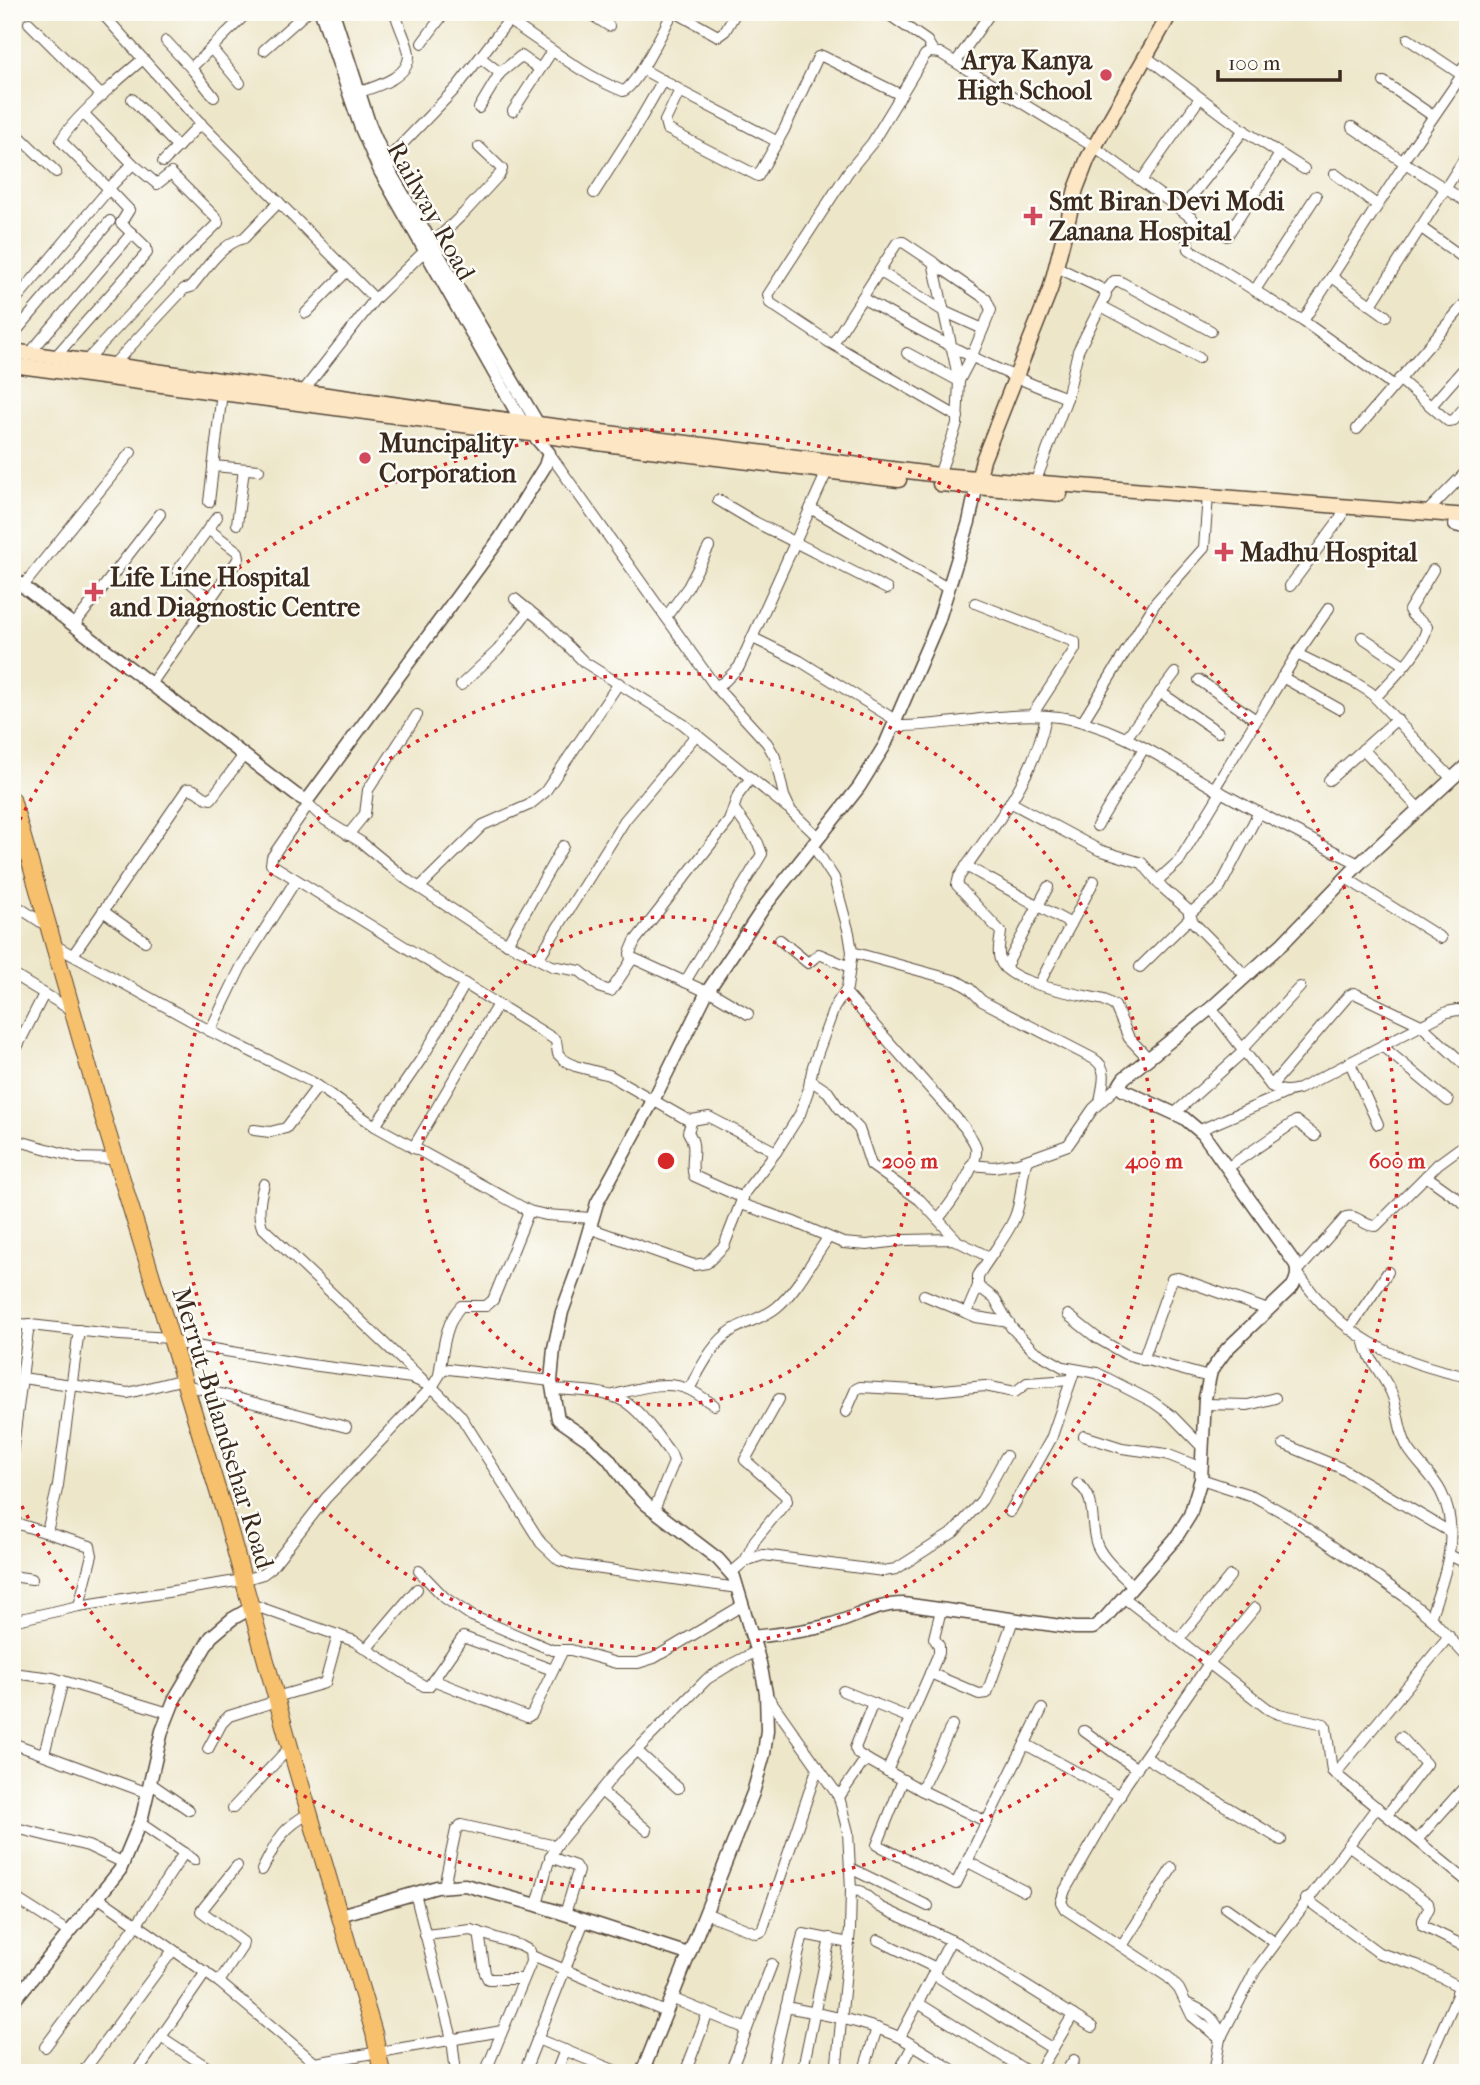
<svg xmlns="http://www.w3.org/2000/svg" width="1480" height="2085" viewBox="0 0 1480 2085" font-family="'IM FELL French Canon',serif">
	<style>
		.lines { fill: none; stroke-linecap: round; stroke-linejoin: round }
		.minor-casing { stroke: #564638; stroke-width: 12 }
		.tertiary-casing { stroke: #564638; stroke-width: 15 }
		.secondary-casing { stroke: #564638; stroke-width: 17 }
		.primary-casing { stroke: #564638; stroke-width: 18 }
		.minor { stroke: #fff; stroke-width: 10 }
		.tertiary { stroke: #fff; stroke-width: 12 }
		.secondary { stroke: #fce6c4; stroke-width: 14 }
		.primary { stroke: #f7c06c; stroke-width: 16 }
		.ring { fill: none; stroke: #d62828; stroke-width: 3.5; stroke-dasharray: 3.5 7 }
		.poi-dot { fill: #d1495b; stroke: #fdfcf7; stroke-width: 2.5 }
		.labels { text-anchor: middle; dominant-baseline: central; stroke-width: 5; stroke-linejoin: round; paint-order: stroke }
		.poi-label { font-size: 26px; font-weight: bold; fill: #3b2a1e; stroke: #fdfcf7; text-anchor: start }
		.street-label { font-size: 26px; fill: #3b2a1e; stroke: #fdfcf7 }
		.centre { fill: #d62828; stroke: #fdfcf7; stroke-width: 3.5 }
		.ring-label { font-size: 21px; text-anchor: middle; font-weight: bold; fill: #d62828; stroke: #fdfcf7; stroke-width: 5; stroke-linejoin: round; paint-order: stroke }
	</style>
	<rect width="100%" height="100%" fill="#fdfcf7"/>
	<filter id="ink" filterUnits="userSpaceOnUse"><feTurbulence type="fractalNoise" baseFrequency=".0143" numOctaves="2"/><feDisplacementMap in="SourceGraphic" scale="14" xChannelSelector="R" yChannelSelector="G"/><feConvolveMatrix kernelMatrix="1 2 1 2 8 2 1 2 1" color-interpolation-filters="sRGB"/></filter>
	<filter id="wash" filterUnits="userSpaceOnUse"><feTurbulence type="fractalNoise" baseFrequency=".00686" numOctaves="4" result="noise"/><feDisplacementMap in="SourceGraphic" scale="28" xChannelSelector="R" yChannelSelector="G"/><feGaussianBlur stdDeviation="1.57" result="paint"/><feColorMatrix in="noise" values="0 0 0 0 0 0 0 0 0 0 0 0 0 0 0 0 0 1.4 0 .05"/><feComposite in="paint" operator="in"/></filter>
	<g filter="url(#wash)">
		<rect width="100%" height="100%" fill="#ede6c9"/>
	</g>
	<g filter="url(#ink)">
		<g class="lines">
			<g class="minor-casing">
				<g id="minor">
					<polyline points="101,12 202,125 375,299"/>
					<polyline points="587,12 609,26"/>
					<polyline points="675,12 718,36 725,31 736,12"/>
					<polyline points="885,12 927,41 933,51"/>
					<polyline points="1458,12 1468,19"/>
					<path d="M509 21C547 45 581 75 623 91 637 86 664 28 673 12"/>
					<polyline points="29,23 102,96"/>
					<polyline points="166,41 191,68"/>
					<polyline points="422,43 445,12"/>
					<polyline points="211,48 240,83"/>
					<polyline points="264,50 307,12"/>
					<polyline points="1145,56 1246,132 1304,169"/>
					<polyline points="481,58 500,73 521,56 540,69"/>
					<polyline points="1468,61 1461,71 1468,79"/>
					<polyline points="956,62 991,12"/>
					<polyline points="642,69 680,90 665,121 667,129 758,176 784,130 818,57 822,56 901,95"/>
					<polyline points="1384,82 1433,116"/>
					<polyline points="680,91 778,142"/>
					<path d="M353 94C372 88 416 77 408 49 405 37 398 25 395 12"/>
					<polyline points="214,97 191,68 248,12"/>
					<polyline points="132,99 178,147"/>
					<polyline points="479,108 500,73"/>
					<polyline points="513,111 552,51"/>
					<polyline points="84,114 133,164"/>
					<polyline points="1352,127 1405,163"/>
					<polyline points="12,129 56,172"/>
					<polyline points="1403,161 1462,75 1408,39"/>
					<polyline points="163,162 201,123"/>
					<polyline points="382,165 457,87 515,12"/>
					<polyline points="1335,174 1377,205"/>
					<polyline points="1141,181 1200,98"/>
					<polyline points="594,193 633,132 663,80"/>
					<polyline points="1181,210 1244,130"/>
					<polyline points="1420,227 1468,261"/>
					<polyline points="1227,236 1280,154"/>
					<polyline points="879,271 945,312 983,329"/>
					<polyline points="1332,277 1386,316"/>
					<polyline points="1255,290 1316,196"/>
					<polyline points="1106,291 1114,281 1119,281 1211,331"/>
					<path d="M862 298C929 336 995 371 1067 398"/>
					<polyline points="12,304 109,189"/>
					<polyline points="1371,305 1468,153"/>
					<polyline points="1101,306 1199,358"/>
					<polyline points="306,313 347,271"/>
					<polyline points="1303,321 1405,163 1468,203"/>
					<polyline points="12,336 110,221"/>
					<polyline points="829,342 958,417"/>
					<polyline points="907,353 959,381 971,358 991,310 986,299 935,264"/>
					<polyline points="29,354 132,233"/>
					<polyline points="55,357 147,253 146,247 121,223 129,210 107,187"/>
					<path d="M86 361 185 255 218 223 217 219 171 173 157 184 133 164 110 187H107L61 141C68 123 126 73 143 59"/>
					<path d="M113 365 184 289 191 287C205 270 222 243 244 238L279 202"/>
					<polyline points="1399,379 1448,421 1454,420 1468,403"/>
					<polyline points="304,390 375,299 464,213 500,174 502,169 479,147"/>
					<polyline points="1431,406 1468,364"/>
					<polyline points="1357,429 1468,300"/>
					<polyline points="549,453 715,686 767,743 775,757 784,796 791,811 818,837"/>
					<polyline points="213,466 259,470"/>
					<polyline points="939,475 957,424 959,381 933,262 903,242 897,243 834,342 829,342 770,303 768,295 848,172 872,143 925,55 930,52 940,53 1094,147 1181,210 1193,219 1187,240 1189,249 1303,321 1393,385"/>
					<polyline points="1035,483 1067,398 1078,351 1106,295 1104,290 1057,267"/>
					<polyline points="718,500 755,522 887,589"/>
					<polyline points="209,502 222,392"/>
					<polyline points="812,509 949,589"/>
					<polyline points="1426,513 1468,470"/>
					<polyline points="237,524 244,469"/>
					<polyline points="23,586 131,452"/>
					<polyline points="1290,586 1342,516 1341,506"/>
					<polyline points="210,599 181,575 178,570 217,517"/>
					<polyline points="515,599 548,626 584,662 683,724 788,808"/>
					<polyline points="975,603 1075,642 1075,649 1032,715"/>
					<polyline points="666,617 688,587 709,547"/>
					<polyline points="74,625 160,514"/>
					<polyline points="1362,637 1404,665"/>
					<polyline points="753,638 800,661 897,721"/>
					<polyline points="1297,654 1354,682 1370,692 1452,779"/>
					<polyline points="1282,677 1339,709"/>
					<polyline points="1199,680 1256,720"/>
					<polyline points="151,684 239,558 238,552 208,529"/>
					<polyline points="461,685 498,650 529,610"/>
					<polyline points="715,686 724,682 739,667 829,467"/>
					<polyline points="1160,692 1218,732"/>
					<path d="M1376 697C1391 680 1423 650 1427 627 1422 620 1412 619 1409 610L1433 570"/>
					<path d="M1046 716C1034 780 995 824 959 877L957 885 1001 932C1000 943 996 954 1002 964 1015 985 1079 994 1104 1000L1115 1006 1129 1038 1148 1058"/>
					<polyline points="1083,721 1156,602 1204,548 1208,496"/>
					<path d="M895 726C950 727 1004 710 1059 717 1118 725 1167 762 1217 790 1264 816 1312 840 1359 864"/>
					<polyline points="1126,738 1175,673"/>
					<polyline points="1363,749 1419,809"/>
					<polyline points="1460,771 1468,778"/>
					<polyline points="1329,780 1397,719"/>
					<polyline points="1214,789 1297,654 1329,608"/>
					<polyline points="306,802 325,820 361,842 406,879 491,935 552,966 580,971 601,988 611,991 631,961 635,959 707,992"/>
					<polyline points="1010,802 1099,850 1142,863 1163,888 1188,910 1193,922 1246,976"/>
					<polyline points="308,805 272,857 271,864 554,1039 556,1041 558,1054 564,1060 575,1066 609,1075 686,1119 692,1120 709,1117 776,1152"/>
					<polyline points="1097,826 1144,748"/>
					<polyline points="348,835 365,814 368,790 417,715"/>
					<polyline points="966,866 1071,924"/>
					<polyline points="1346,878 1441,938"/>
					<polyline points="1157,881 1179,861 1221,792"/>
					<polyline points="419,888 483,825 529,805 545,792 619,683"/>
					<polyline points="12,903 47,926"/>
					<polyline points="103,911 145,941"/>
					<polyline points="1189,914 1219,889 1259,812"/>
					<polyline points="780,940 808,963 819,954 850,967"/>
					<polyline points="507,944 563,846"/>
					<polyline points="54,945 210,1031 312,1082 375,1126 529,1211 546,1215 592,1218"/>
					<path d="M852 952 957 981 969 988 982 1001 1094 1059C1110 1069 1102 1086 1100 1102"/>
					<path d="M73 955 187 789C196 787 201 798 211 799L244 755"/>
					<polyline points="538,959 625,820 697,734"/>
					<polyline points="631,961 630,953 635,941 729,821 738,795 751,778"/>
					<polyline points="1140,967 1190,918"/>
					<polyline points="1005,968 1048,887"/>
					<polyline points="12,974 71,1010"/>
					<polyline points="685,982 762,854 758,843 734,809"/>
					<polyline points="1039,984 1094,881"/>
					<polyline points="708,990 748,1014"/>
					<path d="M845 992 965 1128C968 1134 975 1141 976 1148 979 1165 949 1206 938 1219"/>
					<path d="M1211 1008 1271 1086C1281 1092 1288 1092 1299 1089L1447 1012 1457 1010 1468 1011"/>
					<polyline points="210,1031 241,967 296,880"/>
					<polyline points="1382,1046 1448,1101"/>
					<polyline points="1242,1049 1300,987"/>
					<polyline points="12,1057 44,994"/>
					<polyline points="1350,1063 1378,1124"/>
					<polyline points="810,1080 828,1092 839,1108 859,1129 871,1165 920,1200 956,1239"/>
					<polyline points="1271,1086 1348,996 1354,993 1421,1025 1468,1068"/>
					<polyline points="1175,1113 1244,1051"/>
					<path d="M692 1120 688 1132C699 1148 689 1160 694 1176L743 1198"/>
					<polyline points="375,1126 424,1055 465,984"/>
					<polyline points="254,1130 270,1132 286,1128 318,1086"/>
					<polyline points="1200,1130 1286,1093"/>
					<polyline points="12,1139 79,1158 116,1159"/>
					<path d="M1468 1142 1438 1164 1376 1226C1364 1227 1358 1214 1346 1217L1297 1272C1341 1337 1393 1361 1468 1377"/>
					<polyline points="413,1148 498,1004"/>
					<path d="M1027 1160C1020 1179 1023 1200 1014 1219 1005 1239 989 1257 978 1276V1286L995 1299 1011 1327 1033 1350 1063 1367 1097 1373 1153 1402 1171 1415 1203 1448"/>
					<polyline points="971,1165 994,1167 1018,1163 1068,1145 1093,1109 1120,1084"/>
					<polyline points="1227,1168 1296,1121 1315,1136"/>
					<polyline points="1426,1176 1468,1206"/>
					<path d="M264 1184C260 1198 257 1214 262 1227L424 1381"/>
					<polyline points="741,1204 794,1222 843,1243 867,1245 905,1240 953,1239 989,1257"/>
					<polyline points="589,1228 694,1265 707,1263 724,1246 745,1192 776,1152 800,1114 808,1091 813,1066 834,1008 847,988 852,952 849,933 834,878 812,844"/>
					<polyline points="924,1295 976,1317 1009,1322"/>
					<polyline points="967,1312 978,1286"/>
					<polyline points="1068,1315 1097,1338 1125,1354 1209,1377"/>
					<polyline points="12,1323 120,1335 171,1338"/>
					<polyline points="1349,1329 1388,1272"/>
					<path d="M1364 1339C1368 1360 1382 1373 1391 1392 1399 1409 1398 1432 1408 1448 1418 1464 1433 1476 1441 1492 1462 1532 1444 1579 1430 1618"/>
					<polyline points="172,1342 303,1364 412,1378 432,1387 460,1415 541,1543 559,1560 573,1565 738,1588"/>
					<polyline points="1143,1360 1172,1279 1178,1278 1268,1310"/>
					<path d="M439 1375C443 1352 444 1324 461 1306H486L493 1300 529 1211"/>
					<polyline points="22,1378 128,1393 184,1379"/>
					<polyline points="186,1385 346,1427"/>
					<path d="M552 1389C577 1391 612 1389 632 1407 647 1419 659 1439 671 1454L674 1462 654 1510"/>
					<path d="M689 1389C701 1368 712 1343 734 1329 748 1321 764 1318 777 1307 798 1289 812 1260 828 1238"/>
					<path d="M610 1396C634 1390 666 1378 690 1390 698 1394 706 1400 714 1405"/>
					<polyline points="1205,1404 1248,1405 1275,1398"/>
					<polyline points="846,1412 856,1389 860,1387 933,1391 985,1386 1015,1392 1027,1383 1071,1380"/>
					<polyline points="1084,1436 1122,1448 1166,1454 1202,1468"/>
					<polyline points="1284,1444 1341,1468 1450,1532"/>
					<polyline points="12,1454 29,1324"/>
					<polyline points="1201,1479 1253,1496 1289,1516 1404,1596 1435,1622 1468,1658"/>
					<path d="M1078 1484C1098 1498 1089 1524 1097 1545 1104 1561 1121 1574 1133 1586"/>
					<polyline points="1010,1512 1051,1439 1073,1375"/>
					<polyline points="12,1522 90,1546 92,1555 79,1606"/>
					<polyline points="47,1532 58,1485 79,1330"/>
					<polyline points="1449,1555 1468,1564"/>
					<polyline points="745,1561 755,1540 787,1501 786,1496 745,1460 779,1399"/>
					<polyline points="419,1571 445,1598 472,1616 552,1650 571,1650 616,1663 638,1663 654,1658 743,1605"/>
					<polyline points="731,1573 745,1561 763,1555 883,1571 896,1569 954,1532 982,1500 1006,1456"/>
					<polyline points="12,1576 32,1579"/>
					<polyline points="1123,1597 1268,1709 1279,1714 1324,1724 1326,1727 1332,1771 1468,1882"/>
					<polyline points="250,1604 354,1641 424,1686 429,1686 463,1637 553,1670"/>
					<polyline points="12,1621 79,1606 243,1580 263,1574 271,1568 326,1498 432,1387 442,1371 449,1369 551,1381"/>
					<polyline points="1179,1639 1230,1576"/>
					<polyline points="367,1648 417,1589"/>
					<polyline points="12,1673 53,1678 169,1713"/>
					<polyline points="930,1673 979,1694 987,1693 1013,1620"/>
					<polyline points="433,1680 527,1717 532,1714 563,1650"/>
					<polyline points="843,1691 910,1718"/>
					<polyline points="766,1694 839,1797 848,1832 851,1890 850,1930 836,2073"/>
					<polyline points="276,1697 325,1683 338,1635"/>
					<polyline points="1084,1731 1137,1769"/>
					<polyline points="12,1743 148,1793"/>
					<polyline points="1025,1744 1120,1796"/>
					<polyline points="208,1749 222,1723 229,1716 277,1701"/>
					<polyline points="637,1751 678,1788"/>
					<polyline points="44,1754 63,1681"/>
					<polyline points="1145,1757 1281,1840"/>
					<polyline points="868,1760 858,1754 855,1748 873,1703"/>
					<polyline points="887,1771 939,1653 939,1646 934,1638 941,1610"/>
					<polyline points="1335,1774 1449,1636"/>
					<polyline points="903,1780 877,1845 956,1884 1042,1709"/>
					<polyline points="150,1783 189,1810"/>
					<polyline points="921,1790 952,1725"/>
					<polyline points="601,1791 647,1830"/>
					<polyline points="839,1797 862,1764 868,1760 921,1790 987,1822"/>
					<polyline points="233,1808 290,1747"/>
					<polyline points="1387,1815 1426,1764 1401,1737"/>
					<polyline points="140,1823 194,1860"/>
					<polyline points="12,1827 88,1846 124,1863"/>
					<polyline points="1417,1840 1468,1783"/>
					<polyline points="1348,1845 1428,1903 1429,1908 1423,1920 1423,1926 1468,1948"/>
					<polyline points="550,1857 575,1866 578,1871 565,1914"/>
					<polyline points="968,1862 1024,1891"/>
					<polyline points="850,1868 928,1906"/>
					<path d="M262 1870C277 1842 280 1829 310 1813"/>
					<polyline points="444,1886 456,1830 461,1825 556,1846"/>
					<polyline points="851,1890 860,1891 880,1907 959,1944 1092,2027"/>
					<polyline points="415,1893 452,2039 456,2073"/>
					<polyline points="12,1896 70,1933"/>
					<polyline points="99,1898 219,1982 315,2063 502,2031"/>
					<polyline points="1306,1899 1379,1953 1417,1965 1460,1987"/>
					<polyline points="537,1905 548,1864 556,1846 622,1765 707,1679 728,1666 757,1651"/>
					<polyline points="1226,1908 1274,1942"/>
					<polyline points="705,1913 756,1933 762,1931 818,1766"/>
					<polyline points="479,1932 485,1973 488,1979 523,1979"/>
					<polyline points="425,1935 471,1930 521,1946 530,1951 531,1962 485,2073"/>
					<polyline points="878,1940 936,1968"/>
					<polyline points="1122,1946 1172,1868"/>
					<polyline points="532,1956 666,2012"/>
					<polyline points="933,1974 1053,2049"/>
					<polyline points="219,1982 242,1947 243,1942 201,1911 237,1866"/>
					<polyline points="1457,1992 1468,1996"/>
					<polyline points="671,1998 747,2029"/>
					<polyline points="918,2003 1030,2073"/>
					<path d="M1186 2003C1205 2011 1214 2016 1222 2036"/>
					<path d="M786 2007C821 2014 858 2020 892 2034 915 2044 936 2059 957 2073"/>
					<polyline points="161,2037 216,2073"/>
					<polyline points="900,2037 951,1940"/>
					<polyline points="537,2039 621,2073"/>
					<polyline points="1220,2039 1192,2016 1179,1989 1168,1977 1065,1909 1061,1902 1065,1890 1126,1784 1210,1662 1255,1608"/>
					<polyline points="45,2047 137,1924 184,1853"/>
					<polyline points="732,2068 750,2073"/>
					<polyline points="82,2073 173,1950"/>
					<polyline points="136,2073 206,1972"/>
					<polyline points="524,2073 584,1921"/>
					<polyline points="556,2073 565,2050"/>
					<polyline points="685,2073 708,2013"/>
					<polyline points="730,2073 772,1964"/>
					<polyline points="771,2073 803,1934 849,1943"/>
					<polyline points="802,2073 830,1938"/>
					<polyline points="863,2073 877,2028"/>
					<polyline points="898,2073 913,2045"/>
					<polyline points="1038,2073 1073,2015"/>
					<polyline points="1065,2073 1074,2060"/>
					<polyline points="1214,2073 1220,2039 1255,1971 1377,1807"/>
					<polyline points="1423,2073 1468,1970"/>
				</g>
			</g>
			<g class="tertiary-casing">
				<g id="tertiary">
					<polyline points="333,12 370,126 392,176 538,424"/>
					<polyline points="1455,525 1468,528"/>
					<polyline points="12,578 296,795 303,799 309,798 501,537 545,466 549,453 522,422 380,171 361,128 321,12"/>
					<path d="M752 1637C778 1634 804 1632 829 1625 855 1618 875 1604 903 1604L1075 1628H1093L1105 1618 1175 1539 1190 1515 1201 1479 1205 1398 1211 1371 1227 1349 1293 1286C1297 1278 1298 1274 1296 1265L1203 1134 1184 1118 1123 1090 1120 1084 1124 1078 1211 1008 1283 943 1359 864 1468 764"/>
					<polyline points="340,1915 437,1887 465,1885 537,1905 688,1954"/>
					<polyline points="12,2003 120,1870 142,1817 162,1731 175,1698 211,1637 232,1619 251,1608"/>
					<polyline points="642,2073 753,1793 764,1754 767,1730 766,1693 760,1663 734,1577 718,1559 646,1504 627,1484 608,1458 590,1441 558,1419 551,1381 554,1348 562,1312 577,1271 597,1203 657,1093 707,992 764,907 859,787 885,745 938,622 969,522 976,489"/>
				</g>
			</g>
			<g class="secondary-casing">
				<g id="secondary">
					<polyline points="12,351 522,422 939,475 1468,516"/>
					<polyline points="12,365 650,450 899,480"/>
					<polyline points="940,484 1060,494"/>
					<polyline points="976,488 983,460 1050,290 1076,189 1088,158 1171,12"/>
				</g>
			</g>
			<g class="primary-casing">
				<polyline id="primary" points="12,799 102,1114 227,1521 290,1747 374,2033 382,2073"/>
			</g>
			<use href="#minor" class="minor"/>
			<use href="#tertiary" class="tertiary"/>
			<use href="#secondary" class="secondary"/>
			<use href="#primary" class="primary"/>
		</g>
	</g>
	<g class="ring">
		<circle cx="666" cy="1161" r="244"/>
		<circle cx="666" cy="1161" r="488"/>
		<path d="M15 829A731 731 0 1 1 15 1493"/>
	</g>
	<g class="poi-dot">
		<circle cx="1106" cy="75" r="7"/>
		<path d="M1029.5 205.5h7v7h7v7h-7v7h-7v-7h-7v-7h7z"/>
		<circle cx="365" cy="458" r="7"/>
		<path d="M1220.5 541.5h7v7h7v7h-7v7h-7v-7h-7v-7h7z"/>
		<path d="M90.5 581.5h7v7h7v7h-7v7h-7v-7h-7v-7h7z"/>
	</g>
	<g class="labels">
		<g class="poi-label">
			<text x="1092" y="60" text-anchor="end">Arya Kanya<tspan x="1092" dy="30">High School</tspan></text>
			<text x="1049" y="201">Smt Biran Devi Modi<tspan x="1049" dy="30">Zanana Hospital</tspan></text>
			<text x="379" y="443">Muncipality<tspan x="379" dy="30">Corporation</tspan></text>
			<text x="1240" y="552">Madhu Hospital</text>
			<text x="110" y="577">Life Line Hospital<tspan x="110" dy="30">and Diagnostic Centre</tspan></text>
		</g>
		<g class="street-label">
			<text transform="translate(431 211) rotate(61)">Railway Road</text>
			<text transform="translate(223 1428) rotate(73)">Merrut-Bulandsehar Road</text>
		</g>
	</g>
	<circle cx="666" cy="1161" r="10" class="centre"/>
	<g class="ring-label">
		<text x="910" y="1168">200 m</text>
		<text x="1154" y="1168">400 m</text>
		<text x="1397" y="1168">600 m</text>
	</g>
	<rect width="1480" height="2085" fill="none" stroke="#fdfcf7" stroke-width="42"/>
	<path d="M1218 70v10h122v-10" fill="none" stroke="#3b2a1e" stroke-width="3.5"/>
	<text x="1228" y="70" font-size="21" fill="#3b2a1e" stroke="#fdfcf7" stroke-width="5" paint-order="stroke">100 m</text>
</svg>
